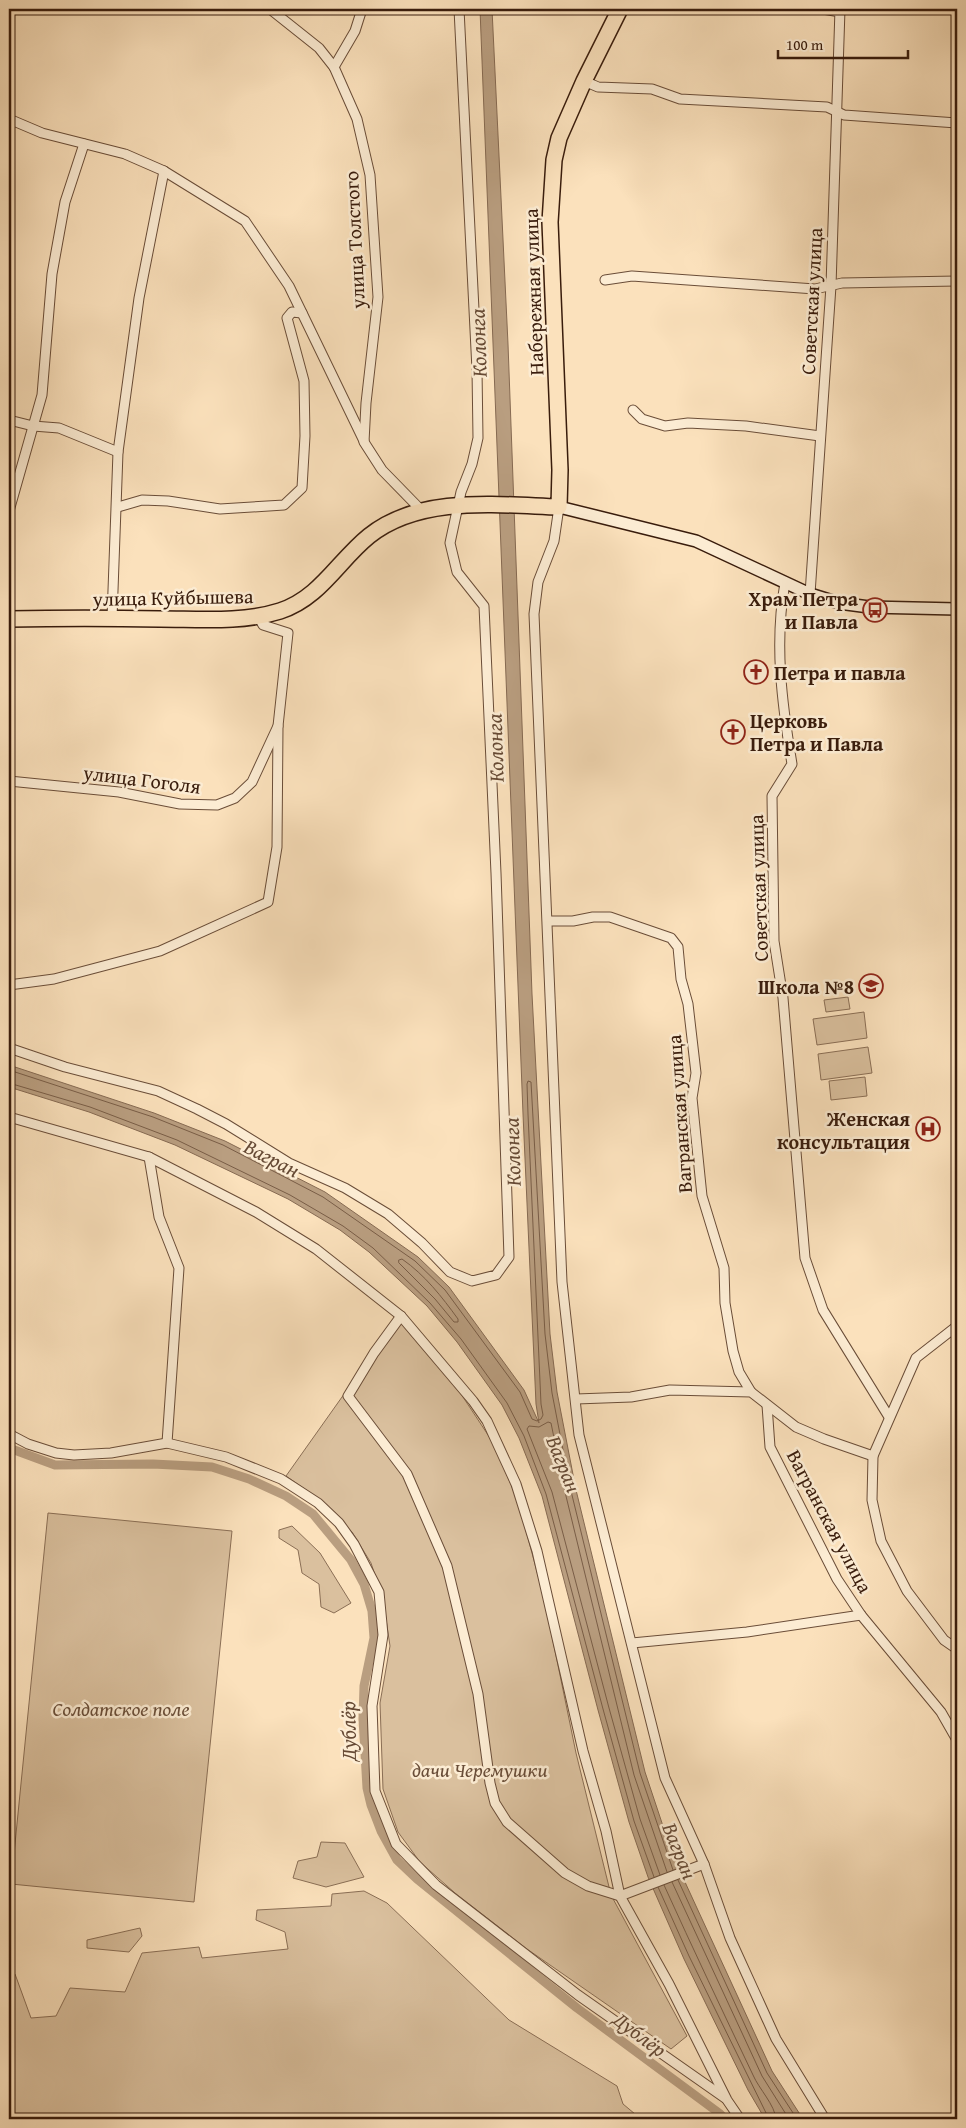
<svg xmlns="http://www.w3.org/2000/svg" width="966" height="2128" viewBox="0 0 966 2128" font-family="'Gentium Book Plus',serif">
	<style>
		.green { fill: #dac09e; stroke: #8a6e55 }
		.water { fill: #b99e80; stroke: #866a52 }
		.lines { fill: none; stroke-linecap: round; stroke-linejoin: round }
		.shore { stroke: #795d46; stroke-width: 1 }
		.canal { stroke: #b99e80; stroke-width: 9 }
		.street-casing { stroke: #6a4d38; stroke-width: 11 }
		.secondary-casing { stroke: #391c0c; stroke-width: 14 }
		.highway-casing { stroke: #391c0c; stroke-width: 18 }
		.street { stroke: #fcecd3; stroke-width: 9 }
		.secondary { stroke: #fcecd3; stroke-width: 11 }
		.highway { stroke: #fbe1bc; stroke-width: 15 }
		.labels { text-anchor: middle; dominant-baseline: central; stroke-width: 5; stroke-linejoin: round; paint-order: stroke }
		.street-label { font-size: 20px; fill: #391c0c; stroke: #fcecd3 }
		.poi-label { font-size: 20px; font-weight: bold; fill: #391c0c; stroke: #fcecd3; text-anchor: end }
		.park-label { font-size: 20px; font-style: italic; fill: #694d38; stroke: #fcecd3 }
		.water-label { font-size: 21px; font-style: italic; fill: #664a35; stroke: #fcecd3 }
	</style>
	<rect width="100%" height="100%" fill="#fbe1bc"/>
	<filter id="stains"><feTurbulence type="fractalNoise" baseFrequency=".004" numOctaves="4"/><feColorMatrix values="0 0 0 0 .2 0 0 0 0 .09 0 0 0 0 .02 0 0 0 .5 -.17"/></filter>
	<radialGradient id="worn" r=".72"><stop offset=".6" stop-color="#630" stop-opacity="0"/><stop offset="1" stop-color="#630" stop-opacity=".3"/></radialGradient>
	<g class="green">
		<polygon points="848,997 850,1009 826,1012 824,1000"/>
		<polygon points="864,1012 867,1038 817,1045 813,1019"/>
		<polygon points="868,1047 872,1073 821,1080 818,1054"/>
		<polygon points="865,1077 867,1096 831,1100 829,1081"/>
		<polygon points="398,1318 461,1394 494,1444 519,1504 545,1602 576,1753 611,1895 687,2036 671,2049 527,1949 455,1893 420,1862 398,1832 383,1789 380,1703 390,1646 383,1599 371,1563 352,1532 319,1499 286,1476"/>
		<polygon points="48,1513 232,1531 194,1902 11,1884"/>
		<polygon points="292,1526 320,1553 351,1603 334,1613 321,1607 319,1584 302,1573 298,1550 279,1538 279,1530"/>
		<polygon points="321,1842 345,1843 364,1877 326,1887 293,1878 298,1861 317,1857"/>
		<polygon points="364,1891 387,1903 509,2020 617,2086 623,2104 641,2119 9,2119 9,1974 15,1974 31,2018 56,2016 70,1988 125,1992 142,1953 199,1947 202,1958 288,1949 285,1932 256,1920 257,1910 331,1906 332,1894"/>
		<polygon points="140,1928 142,1936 129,1952 87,1948 87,1940"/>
	</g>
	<polygon class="water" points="480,9 492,9 508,344 532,994 550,1334 557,1392 576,1490 645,1772 673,1856 772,2071 803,2119 765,2119 748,2090 684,1959 648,1877 629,1822 598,1710 542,1496 519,1438 502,1405 457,1342 427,1306 369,1252 340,1230 288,1199 175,1145 89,1112 9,1087 9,1065 154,1113 225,1141 325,1192 418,1257 449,1287 524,1390 539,1423 536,1404 523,1114"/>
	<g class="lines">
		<g class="shore">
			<polyline points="9,1070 153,1117 223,1145 323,1197 415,1261 445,1290 520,1392 532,1419 537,1421 541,1419 543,1415 541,1404 528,1114 527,1084 528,1081 531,1082 545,1334 552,1393 571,1491 640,1773 673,1870"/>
			<polyline points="9,1083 90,1107 177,1140 290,1195 343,1226 373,1248 430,1303 461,1339 507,1403 524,1436 546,1494 603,1709 634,1821 654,1877"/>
			<path d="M399 1260 402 1259C425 1275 442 1297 458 1319V1322H454L435 1299 399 1263Z"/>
			<polyline points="660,1875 640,1819 609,1708 552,1492 527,1429 529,1426 539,1427 548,1422 551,1423 565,1492 634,1775 667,1872"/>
			<polyline points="678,1880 767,2073 797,2119"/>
			<polyline points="672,1882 762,2076 789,2119"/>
			<path d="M664 1885C693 1949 723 2012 753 2075 759 2089 775 2105 776 2119"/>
			<polyline points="658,1887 689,1956 769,2119"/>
		</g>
		<polyline class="canal" points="9,1448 55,1465 153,1464 212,1467 249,1479 286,1496 313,1514 351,1560 364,1584 372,1611 374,1638 364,1686 363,1719 367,1788 371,1805 381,1831 397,1860 417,1879 577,2008 719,2113 725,2119"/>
		<g class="street-casing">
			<g id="street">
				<polyline points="270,9 319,48 334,67 357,119 370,175 378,297 366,403 364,442 382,470 422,511"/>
				<polyline points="823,9 840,12"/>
				<polyline points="334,67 355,31 362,9"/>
				<polyline points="584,81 598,87 652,89 680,99 827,107 844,115 957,123"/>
				<polyline points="9,119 42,133 125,154 164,171 245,221 289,286 364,441"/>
				<polyline points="605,280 632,276 815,289 842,283 957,281"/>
				<polyline points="633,410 642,419 665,426 688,423 746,426 820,436"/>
				<polyline points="9,420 33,426 59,428 118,452"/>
				<polyline points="118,507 142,500 168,501 220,509 284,505 302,488 305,436 304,381 287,318 292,312 302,313"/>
				<polyline points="559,507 554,541 538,582 534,614 562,1282 579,1435 665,1778 704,1864 730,1938 776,2039 825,2119"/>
				<polyline points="9,511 42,395 52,274 65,202 84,144"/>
				<path d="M785 583C774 643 782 704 792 764L772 796 774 941 783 998 805 1258 823 1310 889 1417"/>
				<polyline points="810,594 831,286 840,9"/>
				<polyline points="112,618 118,452 139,298 164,171"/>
				<polyline points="9,781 119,792 180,804 217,805 235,798 252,782 278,726 288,633 263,625 258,616"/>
				<polyline points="548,921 573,921 593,917 610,917 671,938 678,947 681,979 688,1004 696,1073 692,1098 702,1196 724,1268 725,1303 733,1351 739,1372 751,1392"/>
				<polyline points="9,985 54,979 160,951 268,902 277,847 278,726"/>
				<polyline points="9,1048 65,1067 158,1091 197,1109 226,1124 289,1163 345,1188 388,1214 422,1243 450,1272 472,1281 496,1275 509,1257 496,873 484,606 457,572 450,543 461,492 472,464 478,438 477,370 459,9"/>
				<polyline points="9,1117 149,1157 256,1212 316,1249 401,1316 473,1401 487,1421 516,1484 537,1551 583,1751 606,1831 620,1896 669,1984 727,2100 740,2119"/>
				<polyline points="149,1157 159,1217 179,1268 167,1443"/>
				<polyline points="401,1316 374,1353 348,1396 407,1474 447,1566 478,1694 490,1783 495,1803 507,1822 565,1873 588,1886 620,1896 704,1864"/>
				<polyline points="957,1326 916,1358 873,1456 872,1500 881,1541 907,1591 944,1640 957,1649"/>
				<polyline points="576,1399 631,1397 670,1390 751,1392 796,1427 824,1439 873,1456"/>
				<polyline points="767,1405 770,1447 837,1579 861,1615 941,1712 957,1740"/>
				<polyline points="9,1434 28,1444 56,1453 74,1455 111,1453 167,1443 226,1457 281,1479 318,1503 339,1523 354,1544 379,1592 383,1635 372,1706 375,1791 396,1844 436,1885 578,1995 725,2098"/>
				<polyline points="632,1643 747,1632 861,1615"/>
			</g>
		</g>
		<g class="secondary-casing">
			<polyline id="secondary" points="559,507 696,541 810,594 839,603 869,607 957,609"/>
		</g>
		<g class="highway-casing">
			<path id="highway" d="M9 619C59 618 110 618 160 619 199 619 242 623 280 611 320 598 338 561 369 536 420 495 498 505 559 507L560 470 550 222 554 160 559 138 584 81 620 9"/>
		</g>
		<use href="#street" class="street"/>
		<use href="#secondary" class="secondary"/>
		<use href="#highway" class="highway"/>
	</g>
	<defs>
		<g id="bus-ring" transform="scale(1.25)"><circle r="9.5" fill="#fcecd3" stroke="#8f2418" stroke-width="1.5"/><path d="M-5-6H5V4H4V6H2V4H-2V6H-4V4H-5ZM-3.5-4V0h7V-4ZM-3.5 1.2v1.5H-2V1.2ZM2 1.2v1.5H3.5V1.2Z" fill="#8f2418"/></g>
		<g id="church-ring" transform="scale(1.25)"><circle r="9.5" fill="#fcecd3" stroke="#8f2418" stroke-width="1.5"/><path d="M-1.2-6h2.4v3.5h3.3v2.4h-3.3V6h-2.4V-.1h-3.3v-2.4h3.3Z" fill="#8f2418"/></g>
		<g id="school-ring" transform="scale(1.25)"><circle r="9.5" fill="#fcecd3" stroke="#8f2418" stroke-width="1.5"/><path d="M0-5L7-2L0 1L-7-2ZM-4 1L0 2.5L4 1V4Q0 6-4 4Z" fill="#8f2418"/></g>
		<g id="hospital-ring" transform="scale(1.25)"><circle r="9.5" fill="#fcecd3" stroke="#8f2418" stroke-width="1.5"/><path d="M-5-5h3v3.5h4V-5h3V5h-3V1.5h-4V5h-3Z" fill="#8f2418"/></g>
	</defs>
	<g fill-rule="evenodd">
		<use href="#bus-ring" x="875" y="610"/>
		<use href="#church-ring" x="756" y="672"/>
		<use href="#church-ring" x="733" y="732"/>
		<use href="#school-ring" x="871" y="986"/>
		<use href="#hospital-ring" x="928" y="1129"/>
	</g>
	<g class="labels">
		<g class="street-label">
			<text transform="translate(354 240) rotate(-93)">улица Толстого</text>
			<text transform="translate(533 292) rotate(-92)">Набережная улица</text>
			<text transform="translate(811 301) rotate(-87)">Советская улица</text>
			<text transform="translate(173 597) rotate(-1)">улица Куйбышева</text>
			<text transform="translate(142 779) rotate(7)">улица Гоголя</text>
			<text transform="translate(758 888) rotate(-92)">Советская улица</text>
			<text transform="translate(679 1114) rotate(-94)">Вагранская улица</text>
			<text transform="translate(830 1521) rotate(62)">Вагранская улица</text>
		</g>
		<g class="poi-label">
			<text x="858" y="598">Храм Петра<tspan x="858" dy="23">и Павла</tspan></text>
			<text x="774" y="672" text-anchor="start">Петра и павла</text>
			<text x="750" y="720" text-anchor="start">Церковь<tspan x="750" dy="23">Петра и Павла</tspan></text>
			<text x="854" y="986">Школа №8</text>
			<text x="910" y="1118">Женская<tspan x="910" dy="23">консультация</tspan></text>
		</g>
		<g class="park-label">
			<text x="121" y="1708">Солдатское поле</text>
			<text x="480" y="1769">дачи Черемушки</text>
		</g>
		<g class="water-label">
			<text transform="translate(478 343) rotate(-92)">Колонга</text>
			<text transform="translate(495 748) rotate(-92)">Колонга</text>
			<text transform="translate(512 1152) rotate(-92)">Колонга</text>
			<text transform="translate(272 1158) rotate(27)">Вагран</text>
			<text transform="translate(564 1464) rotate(68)">Вагран</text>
			<text transform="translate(348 1731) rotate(-91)">Дублёр</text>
			<text transform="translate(680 1851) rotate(68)">Вагран</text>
			<text transform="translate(640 2034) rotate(37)">Дублёр</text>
		</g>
	</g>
	<rect width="966" height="2128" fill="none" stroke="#fbe1bc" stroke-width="30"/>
	<rect x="10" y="10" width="946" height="2108" fill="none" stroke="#391c0c" stroke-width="2.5"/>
	<rect x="15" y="15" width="936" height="2098" fill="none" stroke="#391c0c"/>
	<path d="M778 50v8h130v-8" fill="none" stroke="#391c0c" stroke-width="2.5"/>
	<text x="786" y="50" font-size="15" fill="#391c0c" stroke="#fcecd3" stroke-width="4" paint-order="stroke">100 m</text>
	<rect width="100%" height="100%" filter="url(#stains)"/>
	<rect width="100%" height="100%" fill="url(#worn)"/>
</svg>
